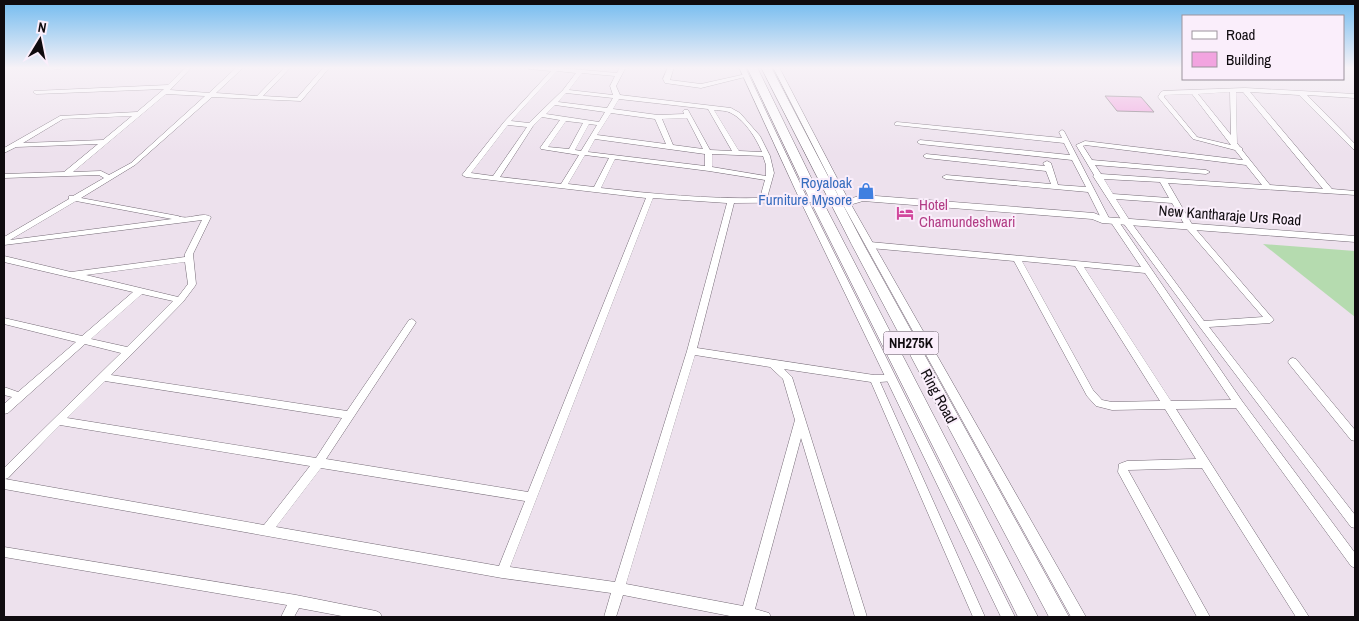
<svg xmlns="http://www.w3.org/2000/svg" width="1359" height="621" viewBox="0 0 1359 621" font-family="'Archivo Narrow',sans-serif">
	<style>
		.green { fill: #b5dbaf }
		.building { fill: #f2a4e0; stroke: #7e727b }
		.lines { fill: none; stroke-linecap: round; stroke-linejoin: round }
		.minor-casing { stroke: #756b76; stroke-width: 1 }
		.tertiary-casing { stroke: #756b76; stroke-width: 1 }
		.secondary-casing { stroke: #756b76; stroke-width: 1 }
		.trunk-casing { stroke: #756b76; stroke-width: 1 }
		.minor { fill: #fff; fill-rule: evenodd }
		.tertiary { fill: #fff; fill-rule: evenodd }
		.secondary { fill: #fff; fill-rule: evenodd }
		.trunk { fill: #fff; fill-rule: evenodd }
		.labels { text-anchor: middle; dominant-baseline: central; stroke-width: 4; stroke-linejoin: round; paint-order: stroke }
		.shield { fill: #faeefb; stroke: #564f56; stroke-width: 1 }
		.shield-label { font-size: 14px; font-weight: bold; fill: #0f0b0f }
		.shop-label { font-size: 15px; fill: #366cbe; stroke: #faeefb; text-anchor: end }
		.hotel-label { font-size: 15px; fill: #b23c85; stroke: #faeefb; text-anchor: start }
		.street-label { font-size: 15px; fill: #0f0b0f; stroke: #faeefb }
	</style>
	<rect width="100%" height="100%" fill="#ede1ed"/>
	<polygon class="green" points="1263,244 1355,251 1355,317"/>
	<polygon class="building" points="1105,96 1141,97 1154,112 1117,111"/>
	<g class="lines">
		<g class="minor-casing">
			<g id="minor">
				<path d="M51 67H64C61 70 54 70 51 67Z"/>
				<path d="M186 67H192L170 90 209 93 237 67H244L216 93 257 96 285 67H291L263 96 297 98 324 67H330L301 101 212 97 135 165 81 198 178 216C188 221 202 211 211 217L193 254 196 284 195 286 183 302 111 375 347 411 409 320 412 319 416 322 415 324 326 459 528 492 646 198 466 177 462 175 504 122 551 71 529 69 526 67H550L617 73 620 67H626L616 86 620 95 731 108 740 113 760 136 770 156 774 173 767 198H816L820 200 816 202 734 203 697 348 874 375H894L896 378 894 381 880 382 985 617H973L871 382 784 369 792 377 867 617H855L801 438 755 609 769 613 771 617H735L623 595 616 617H604L611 593 502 578 4 489V468L121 353 85 344 8 413 4 414V404L12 397 4 395V387L18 392 76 342 4 324V318L82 336 133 292 4 262V256L71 272 185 257V254L202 220 4 245V237L69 199V196H73L104 178 99 175 4 178V174L64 172 98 144 16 147 4 153V148L60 116 137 112 164 89 36 94 33 92 34 91 168 85ZM557 71 576 73 563 90 529 123 511 121ZM582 73 615 76 610 86 613 95 569 90ZM566 93 613 98 607 108 558 102ZM166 94 205 96 131 163 109 175 101 171 73 172ZM619 99 708 109 732 151 710 150 688 110H684L683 111 684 114 658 115 613 109ZM555 105 605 112 599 122 546 114ZM714 110C720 111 726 110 731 113 745 120 756 138 762 152L739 151ZM611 113 655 119 666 144 597 135ZM132 116 103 140 23 143 63 119ZM542 117 560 120 540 148 541 149 579 155 561 184 500 177 533 126ZM687 118 703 149 673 145 662 119ZM566 121 583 123 569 149 548 147ZM589 124 597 125 581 151 575 150ZM508 125 527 127 493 176 471 173ZM595 139 705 154V166L588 152ZM712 154 763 156 766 165V176L712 167ZM585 155 609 158 594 187 568 184ZM615 159 709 171 765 180 760 198C707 199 654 194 601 188ZM653 198 727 203 687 351 615 582 510 567ZM76 201 172 219 10 240ZM185 262 188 284 178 297 86 275ZM142 294 173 301 127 347 91 339ZM695 355 770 367 783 379 795 420 743 606 626 584ZM105 381 342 418 316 458 67 418ZM60 425 310 466 264 525 5 479 8 478ZM321 468 525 501 499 566 276 527Z"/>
				<polygon points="668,67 674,67 670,80 701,84 746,74 749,76 701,88 665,83 663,79"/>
				<path d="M1245 88 1355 94V98L1307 95 1355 144V150L1353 149 1299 95 1250 92 1332 189 1355 191V195L1168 183 1193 226 1274 320 1270 323 1209 327 1355 515V528L1351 527 1199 326 1124 224 1093 176 1094 175 1076 145 1085 141 1243 160 1235 150 1193 139 1158 97 1161 92 1163 91ZM1230 92 1231 135 1198 94ZM1236 92H1243L1323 189 1270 185 1242 150V148L1240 147 1237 143ZM1192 94 1231 145 1197 137 1164 97 1165 95ZM1085 145 1246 165 1262 185 1101 174 1095 165 1206 174 1210 172 1206 170 1092 160 1083 146ZM1104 179 1160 182 1169 198 1113 194ZM1116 199 1172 203 1187 229 1263 317 1204 321 1130 221Z"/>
				<polygon points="897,122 1062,138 1059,132 1062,130 1064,131 1110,220 1106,222 1103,222 1088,192 946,179 942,177 946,175 1051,184 1046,171 926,158 923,156 926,154 1045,166 1043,163 1047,161 1051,163 1058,185 1086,187 1072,160 920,144 917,142 920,140 1070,155 1064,143 895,125 895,123"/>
				<path d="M1111 219H1117L1242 401 1355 553V568L1351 566 1236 408 1176 409 1309 617H1296L1202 468 1128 470 1210 617H1197L1118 472 1119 464 1127 461 1196 459 1165 409 1112 410 1096 406 1087 396 1014 261 870 248 866 245 870 242 1141 267 1110 221ZM1022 261 1075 266 1160 401 1112 402 1102 400 1093 390ZM1084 267 1145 273 1231 400 1171 401Z"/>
				<polygon points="1293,358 1296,359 1355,430 1355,441 1351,440 1290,365 1288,362 1290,359"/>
				<polygon points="4,547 296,595 376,611 380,613 382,617 347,617 299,608 294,617 281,617 287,605 4,557"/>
			</g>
		</g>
		<g class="tertiary-casing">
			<g id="tertiary">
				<polygon points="739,67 745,67 808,200 1015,617 1001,617 800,200"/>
				<polygon points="773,67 779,67 849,201 1086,617 1071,617 841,201"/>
			</g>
		</g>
		<g class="secondary-casing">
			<polygon id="secondary" points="863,195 1094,213 1104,217 1355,236 1355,242 1102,223 1092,219 863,201 853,204 816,203 811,200 816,197 852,198"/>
		</g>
		<g class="trunk-casing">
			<g id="trunk">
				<polygon points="747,67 757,67 822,200 1038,617 1018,617 810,200"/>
				<polygon points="761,67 771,67 864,245 1069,617 1049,617 852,245"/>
			</g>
		</g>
		<use href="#minor" class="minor"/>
		<use href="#tertiary" class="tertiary"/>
		<use href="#secondary" class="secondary"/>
		<use href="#trunk" class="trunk"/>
	</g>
	<linearGradient id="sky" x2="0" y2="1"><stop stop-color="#72bbef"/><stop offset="0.44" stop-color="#f7f2f7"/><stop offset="1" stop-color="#f7f2f7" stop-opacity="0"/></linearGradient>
	<rect width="1359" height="154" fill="url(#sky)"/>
	<defs>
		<g id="shop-bare" transform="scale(1.35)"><path d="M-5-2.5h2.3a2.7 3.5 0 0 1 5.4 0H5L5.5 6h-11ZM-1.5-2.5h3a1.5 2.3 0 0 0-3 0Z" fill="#3f7fe0" stroke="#faeefb" stroke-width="2.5" paint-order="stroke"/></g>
		<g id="hotel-bare" transform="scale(1.35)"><path d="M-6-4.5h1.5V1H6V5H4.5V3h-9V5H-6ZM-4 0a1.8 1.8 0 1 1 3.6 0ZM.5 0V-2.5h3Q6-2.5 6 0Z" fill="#d1479c" stroke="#faeefb" stroke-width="2.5" paint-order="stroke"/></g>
	</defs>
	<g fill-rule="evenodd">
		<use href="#shop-bare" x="866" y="191"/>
		<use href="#hotel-bare" x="905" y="213"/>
	</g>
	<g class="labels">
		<rect class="shield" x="883.5" y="331.5" width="55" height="23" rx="4"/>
		<g class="shield-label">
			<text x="911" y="343">NH275K</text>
		</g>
		<g class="shop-label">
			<text x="852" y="182">Royaloak<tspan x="852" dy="17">Furniture Mysore</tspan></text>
		</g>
		<g class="hotel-label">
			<text x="919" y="204">Hotel<tspan x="919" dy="17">Chamundeshwari</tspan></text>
		</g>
		<g class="street-label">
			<text transform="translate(1230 215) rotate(4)">New Kantharaje Urs Road</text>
			<text transform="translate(939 396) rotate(62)">Ring Road</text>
		</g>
	</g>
	<rect width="1359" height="621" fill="none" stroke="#0f0b0f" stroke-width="10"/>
	<rect x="1182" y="15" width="162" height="65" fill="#faeefb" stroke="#9c939d"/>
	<rect x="1192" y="31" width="25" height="8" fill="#ffffff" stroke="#9c939d"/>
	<text x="1226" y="40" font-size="15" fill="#0f0b0f">Road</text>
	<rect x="1192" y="52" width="25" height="15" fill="#f2a4e0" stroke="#9c939d"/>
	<text x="1226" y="65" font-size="15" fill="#0f0b0f">Building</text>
	<g transform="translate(40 40) rotate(10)" stroke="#faeefb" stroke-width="4" paint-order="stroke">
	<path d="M0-4L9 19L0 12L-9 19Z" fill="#0f0b0f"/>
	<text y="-8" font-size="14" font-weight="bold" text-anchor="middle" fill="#0f0b0f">N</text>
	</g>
</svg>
